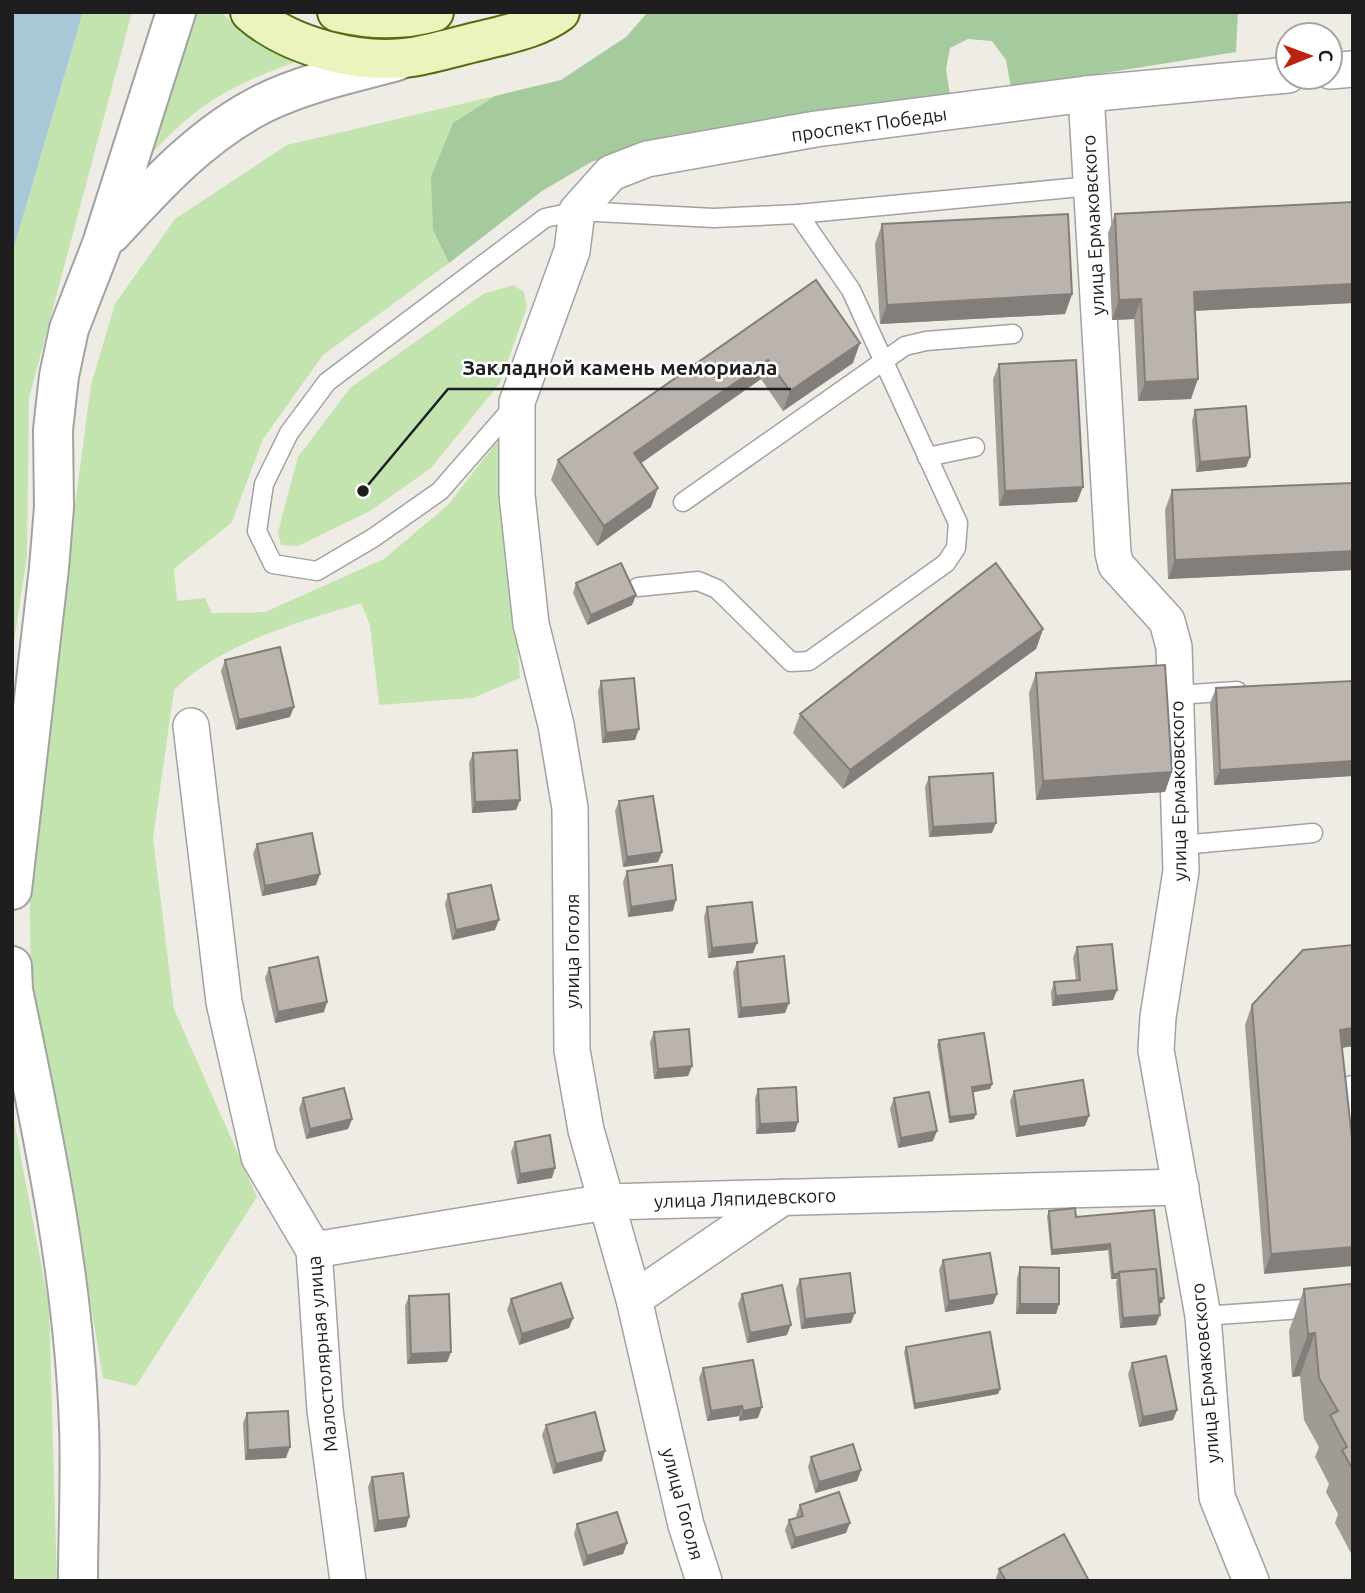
<svg xmlns="http://www.w3.org/2000/svg" width="1365" height="1593" viewBox="0 0 1365 1593" font-family="Ubuntu,sans-serif">
	<style>
		.grass { fill: #c3e4ae }
		.forest { fill: #a5ca9d }
		.water { fill: #a8c8d8 }
		.lines { fill: none; stroke-linecap: round; stroke-linejoin: round }
		.service-casing { stroke: #a2a2a2; stroke-width: 21 }
		.minor-casing { stroke: #a2a2a2; stroke-width: 38 }
		.tertiary-casing { stroke: #a2a2a2; stroke-width: 42 }
		.secondary-casing { stroke: #576c0e; stroke-width: 42 }
		.service { stroke: #fff; stroke-width: 18 }
		.minor { stroke: #fff; stroke-width: 35 }
		.tertiary { stroke: #fff; stroke-width: 38 }
		.secondary { stroke: #ebf4bd; stroke-width: 38 }
		.wall { fill: #a19b96 }
		.shaded-wall { fill: #837e7a }
		.building { fill: #bbb4ae; stroke: #837e7a; stroke-width: 2 }
		.labels { text-anchor: middle; dominant-baseline: central; stroke-width: 5; stroke-linejoin: round; paint-order: stroke }
		.street-label { font-size: 19px; fill: #1e1e1e; stroke: #fff }
		.leader { fill: none; stroke: #1e1e1e; stroke-width: 2.5 }
		.callout-dot { fill: #1e1e1e; stroke: #fff; stroke-width: 2.5 }
		.callout-label { font-size: 21px; text-anchor: middle; font-weight: bold; fill: #1e1e1e; stroke: #fff; stroke-width: 5; stroke-linejoin: round; paint-order: stroke }
	</style>
	<rect width="100%" height="100%" fill="#eeece5"/>
	<g class="grass">
		<polygon points="83,12 132,12 29,398 27,557 12,653 12,254"/>
		<path d="M191 12H221L243 33 301 60C229 86 198 102 146 160Z"/>
		<path d="M495 96 453 123 433 230 449 263 323 355 263 439 232 522 174 569 177 601 205 598 212 613 265 612 384 559 448 505 502 435 520 678 473 698 379 705 370 625 361 603C300 622 220 643 174 690L153 838 174 1009 257 1197 136 1386 103 1378 68 1166 31 983 29 849 91 385 115 304 175 219 287 145Z"/>
		<polygon points="513,285 524,292 527,307 500,383 431,468 370,511 298,546 281,545 278,532 298,457 350,388 483,294"/>
		<polygon points="12,1110 49,1306 57,1581 13,1581"/>
	</g>
	<polygon class="forest" points="648,12 1238,12 1236,52 1011,88 1006,60 992,41 968,39 950,48 946,69 951,102 593,161 542,191 449,263 433,230 431,177 453,123 495,96 561,80 626,37"/>
	<polygon class="water" points="12,12 83,12 12,254"/>
	<g class="lines">
		<g class="service-casing">
			<g id="service">
				<polyline points="515,405 440,491 373,538 317,571 273,564 257,531 264,484 289,433 327,382 545,218 577,211 714,218 798,214 1091,186"/>
				<polyline points="927,457 975,447"/>
				<polyline points="683,502 905,346 926,341 1013,334"/>
				<polyline points="638,587 698,581 717,589 791,662 809,661 946,563 956,548 958,523 851,290 798,214"/>
				<polyline points="1176,695 1237,691"/>
				<polyline points="1182,845 1313,833"/>
				<polyline points="1353,1085 1349,1086 1353,1119"/>
				<polyline points="1203,1316 1331,1307 1353,1294"/>
			</g>
		</g>
		<g class="minor-casing">
			<g id="minor">
				<polyline points="1330,71 1353,69"/>
				<polyline points="1086,94 1113,553 1116,565 1167,621 1174,647 1181,871 1158,1017 1156,1050 1203,1316 1217,1497 1251,1581"/>
				<polyline points="191,726 224,1002 259,1157 314,1250 325,1410 348,1581"/>
				<polyline points="314,1250 606,1202 1181,1187"/>
				<polyline points="634,1299 783,1197"/>
				<polyline points="704,1581 686,1525 634,1299 586,1130 572,1050 570,808 556,725 531,624 517,495 517,402 572,251 577,211 611,173 647,159 816,129 1086,94 1288,75"/>
			</g>
		</g>
		<g class="tertiary-casing">
			<g id="tertiary">
				<path d="M111 234C156 185 203 133 264 103 305 83 353 73 397 61"/>
				<polyline points="12,890 49,568 54,507 53,430 59,376 69,329 102,244 176,12"/>
				<path d="M12 966 13 990C43 1134 74 1279 79 1426 81 1478 78 1529 78 1581"/>
			</g>
		</g>
		<g class="secondary-casing">
			<g id="secondary">
				<path d="M250 12C289 47 361 65 412 57 435 53 458 46 480 41 507 34 537 29 560 12"/>
				<path d="M337 12C370 20 402 21 434 12"/>
			</g>
		</g>
		<use href="#service" class="service"/>
		<use href="#minor" class="minor"/>
		<use href="#tertiary" class="tertiary"/>
		<use href="#secondary" class="secondary"/>
	</g>
	<g class="wall">
		<polygon points="1353,202 1353,303 1195,311 1191,399 1138,401 1134,319 1112,320 1108,233 1115,214"/>
		<polygon points="882,224 1072,294 1065,314 880,324 875,244"/>
		<polygon points="816,280 853,363 783,411 761,379 641,463 651,507 597,546 551,480 558,460"/>
		<polygon points="999,364 1077,502 999,506 993,379"/>
		<polygon points="1195,410 1250,457 1246,467 1196,472 1192,421"/>
		<polygon points="1353,483 1353,570 1168,579 1165,510 1172,490"/>
		<polygon points="576,583 636,595 632,605 587,625 573,593"/>
		<polygon points="1043,629 1036,649 843,789 793,733 800,714"/>
		<polygon points="225,660 290,717 236,730 221,671"/>
		<polygon points="1036,673 1165,792 1036,800 1029,693"/>
		<polygon points="601,681 635,740 602,743 598,691"/>
		<polygon points="1216,688 1352,776 1214,785 1210,703"/>
		<polygon points="473,753 520,800 516,810 472,813 469,763"/>
		<polygon points="929,777 992,833 929,837 925,787"/>
		<polygon points="619,801 662,852 658,862 623,867 615,811"/>
		<polygon points="257,844 320,874 316,885 262,896 253,854"/>
		<polygon points="627,871 673,911 628,917 623,882"/>
		<polygon points="448,894 495,930 452,940 445,904"/>
		<polygon points="707,907 753,953 708,958 704,917"/>
		<polygon points="1353,945 1353,1046 1342,1048 1353,1147 1264,1274 1245,1025 1252,1005"/>
		<polygon points="1077,947 1117,990 1113,1000 1052,1006 1051,992 1054,982 1076,980 1073,958"/>
		<polygon points="737,962 785,1013 738,1018 733,972"/>
		<polygon points="269,968 324,1012 275,1023 265,978"/>
		<polygon points="654,1032 692,1066 688,1076 654,1079 650,1042"/>
		<polygon points="939,1040 992,1084 990,1089 972,1092 974,1119 949,1123 937,1045"/>
		<polygon points="758,1089 795,1132 756,1134 755,1099"/>
		<polygon points="1014,1091 1085,1126 1016,1137 1010,1101"/>
		<polygon points="303,1098 352,1119 348,1129 306,1139 299,1109"/>
		<polygon points="894,1098 933,1141 898,1148 890,1109"/>
		<polygon points="515,1142 552,1178 517,1184 511,1152"/>
		<polygon points="1154,1210 1162,1303 1159,1303 1156,1325 1120,1328 1116,1282 1117,1279 1111,1279 1108,1250 1051,1255 1047,1216 1049,1211 1076,1217"/>
		<polygon points="943,1260 993,1304 945,1312 939,1270"/>
		<polygon points="1020,1267 1059,1304 1056,1314 1016,1314 1017,1278"/>
		<polygon points="800,1279 851,1323 801,1329 796,1289"/>
		<polygon points="1304,1289 1353,1292 1353,1557 1335,1523 1338,1514 1326,1492 1329,1484 1315,1457 1319,1447 1304,1420 1300,1376 1292,1377 1289,1331"/>
		<polygon points="742,1294 787,1335 747,1343 738,1304"/>
		<polygon points="409,1296 451,1352 447,1362 407,1364 405,1306"/>
		<polygon points="511,1299 573,1318 569,1328 519,1345 507,1310"/>
		<polygon points="906,1347 1000,1389 998,1394 914,1409 904,1352"/>
		<polygon points="1132,1363 1177,1410 1173,1420 1139,1427 1128,1374"/>
		<polygon points="703,1368 758,1418 739,1421 739,1416 707,1421 699,1378"/>
		<polygon points="247,1413 286,1458 245,1460 243,1423"/>
		<polygon points="546,1425 602,1461 553,1474 542,1435"/>
		<polygon points="811,1457 861,1470 857,1481 815,1493 808,1467"/>
		<polygon points="372,1477 409,1517 406,1527 374,1532 368,1487"/>
		<polygon points="800,1505 846,1533 791,1549 785,1530 789,1520 797,1518 796,1515"/>
		<polygon points="577,1524 627,1543 623,1554 583,1566 574,1534"/>
		<polygon points="999,1569 1089,1581 995,1581"/>
	</g>
	<g class="shaded-wall">
		<polygon points="1353,284 1353,303 1187,311 1194,292"/>
		<polygon points="1072,294 1065,314 880,324 887,305"/>
		<polygon points="1141,299 1134,319 1112,320 1119,300"/>
		<polygon points="860,343 853,363 783,411 790,391"/>
		<polygon points="768,360 761,379 627,473 634,453"/>
		<polygon points="1198,379 1191,399 1138,401 1145,382"/>
		<polygon points="1250,457 1246,467 1196,472 1200,462"/>
		<polygon points="1083,487 1077,502 999,506 1005,491"/>
		<polygon points="658,488 651,507 597,546 604,526"/>
		<polygon points="1353,551 1353,570 1168,579 1175,560"/>
		<polygon points="636,595 632,605 587,625 591,615"/>
		<polygon points="1043,629 1036,649 843,789 850,770"/>
		<polygon points="294,707 290,717 236,730 239,720"/>
		<polygon points="639,729 635,740 602,743 606,733"/>
		<polygon points="1353,761 1352,776 1214,785 1220,770"/>
		<polygon points="1172,772 1165,792 1036,800 1043,781"/>
		<polygon points="520,800 516,810 472,813 475,802"/>
		<polygon points="996,823 992,833 929,837 933,827"/>
		<polygon points="662,852 658,862 623,867 627,857"/>
		<polygon points="320,874 316,885 262,896 265,886"/>
		<polygon points="676,900 673,911 628,917 631,907"/>
		<polygon points="499,920 495,930 452,940 456,930"/>
		<polygon points="757,943 753,953 708,958 712,948"/>
		<polygon points="1117,990 1113,1000 1052,1006 1056,996"/>
		<polygon points="327,1002 324,1012 275,1023 278,1012"/>
		<polygon points="789,1003 785,1013 738,1018 741,1008"/>
		<polygon points="1353,1028 1353,1046 1333,1049 1340,1030"/>
		<polygon points="692,1066 688,1076 654,1079 658,1069"/>
		<polygon points="992,1084 990,1089 970,1093 972,1087"/>
		<polygon points="976,1114 974,1119 949,1123 950,1117"/>
		<polygon points="1089,1116 1085,1126 1016,1137 1019,1127"/>
		<polygon points="352,1119 348,1129 306,1139 310,1129"/>
		<polygon points="798,1122 795,1132 756,1134 760,1124"/>
		<polygon points="937,1131 933,1141 898,1148 901,1138"/>
		<polygon points="555,1168 552,1178 517,1184 520,1174"/>
		<polygon points="1110,1244 1108,1250 1051,1255 1052,1250"/>
		<polygon points="1353,1247 1353,1266 1264,1274 1271,1254"/>
		<polygon points="1113,1274 1118,1274 1117,1279 1111,1279"/>
		<polygon points="997,1294 993,1304 945,1312 949,1301"/>
		<polygon points="1156,1298 1164,1298 1162,1303 1154,1304"/>
		<polygon points="1020,1304 1059,1304 1056,1314 1016,1314"/>
		<polygon points="855,1313 851,1323 801,1329 805,1319"/>
		<polygon points="1160,1315 1156,1325 1120,1328 1123,1318"/>
		<polygon points="573,1318 569,1328 519,1345 522,1334"/>
		<polygon points="791,1325 787,1335 747,1343 750,1333"/>
		<polygon points="1315,1333 1300,1376 1292,1377 1308,1334"/>
		<polygon points="451,1352 447,1362 407,1364 411,1354"/>
		<polygon points="1000,1389 998,1394 914,1409 915,1404"/>
		<polygon points="742,1406 739,1416 707,1421 711,1411"/>
		<polygon points="762,1407 758,1418 739,1421 743,1411"/>
		<polygon points="1177,1410 1173,1420 1139,1427 1143,1417"/>
		<polygon points="290,1447 286,1458 245,1460 248,1450"/>
		<polygon points="605,1451 602,1461 553,1474 556,1464"/>
		<polygon points="861,1470 857,1481 815,1493 819,1482"/>
		<polygon points="409,1517 406,1527 374,1532 378,1521"/>
		<polygon points="850,1523 846,1533 791,1549 795,1538"/>
		<polygon points="627,1543 623,1554 583,1566 587,1556"/>
	</g>
	<g class="building">
		<polygon points="1353,202 1353,284 1194,292 1198,379 1145,382 1141,299 1119,300 1115,214"/>
		<polygon points="1068,214 1072,294 887,305 882,224"/>
		<polygon points="816,280 860,343 790,391 768,360 634,453 658,488 604,526 558,460"/>
		<polygon points="1076,360 1083,487 1005,491 999,364"/>
		<polygon points="1246,406 1250,457 1200,462 1195,410"/>
		<polygon points="1353,483 1353,551 1175,560 1172,490"/>
		<polygon points="621,563 636,595 591,615 576,583"/>
		<polygon points="996,563 1043,629 850,770 800,714"/>
		<polygon points="280,647 294,707 239,720 225,660"/>
		<polygon points="1165,665 1172,772 1043,781 1036,673"/>
		<polygon points="634,678 639,729 606,733 601,681"/>
		<polygon points="1352,681 1353,761 1220,770 1216,688"/>
		<polygon points="517,750 520,800 475,802 473,753"/>
		<polygon points="993,773 996,823 933,827 929,777"/>
		<polygon points="653,796 662,852 627,857 619,801"/>
		<polygon points="312,833 320,874 265,886 257,844"/>
		<polygon points="672,865 676,900 631,907 627,871"/>
		<polygon points="491,885 499,920 456,930 448,894"/>
		<polygon points="752,902 757,943 712,948 707,907"/>
		<polygon points="1112,944 1117,990 1056,996 1054,982 1080,980 1077,947"/>
		<polygon points="1353,945 1353,1028 1340,1030 1353,1147 1353,1247 1271,1254 1252,1005 1303,950"/>
		<polygon points="784,956 789,1003 741,1008 737,962"/>
		<polygon points="318,957 327,1002 278,1012 269,968"/>
		<polygon points="689,1029 692,1066 658,1069 654,1032"/>
		<polygon points="984,1033 992,1084 972,1087 976,1114 950,1117 939,1040"/>
		<polygon points="1083,1080 1089,1116 1019,1127 1014,1091"/>
		<polygon points="796,1087 798,1122 760,1124 758,1089"/>
		<polygon points="344,1088 352,1119 310,1129 303,1098"/>
		<polygon points="929,1092 937,1131 901,1138 894,1098"/>
		<polygon points="550,1135 555,1168 520,1174 515,1142"/>
		<polygon points="1075,1208 1076,1217 1154,1210 1164,1298 1158,1298 1156,1269 1119,1272 1118,1274 1113,1274 1110,1244 1052,1250 1049,1211"/>
		<polygon points="990,1253 997,1294 949,1301 943,1260"/>
		<polygon points="1020,1267 1059,1268 1059,1304 1020,1304"/>
		<polygon points="1156,1269 1160,1315 1123,1318 1119,1272"/>
		<polygon points="850,1273 855,1313 805,1319 800,1279"/>
		<polygon points="561,1283 573,1318 522,1334 511,1299"/>
		<polygon points="1351,1284 1353,1292 1353,1470 1342,1450 1347,1447 1330,1415 1338,1411 1319,1378 1315,1333 1308,1334 1304,1289"/>
		<polygon points="782,1285 791,1325 750,1333 742,1294"/>
		<polygon points="449,1294 451,1352 411,1354 409,1296"/>
		<polygon points="990,1332 1000,1389 915,1404 906,1347"/>
		<polygon points="1166,1356 1177,1410 1143,1417 1132,1363"/>
		<polygon points="753,1360 762,1407 743,1411 742,1406 711,1411 703,1368"/>
		<polygon points="288,1411 290,1447 248,1450 247,1413"/>
		<polygon points="595,1412 605,1451 556,1464 546,1425"/>
		<polygon points="853,1444 861,1470 819,1482 811,1457"/>
		<polygon points="403,1473 409,1517 378,1521 372,1477"/>
		<polygon points="839,1492 850,1523 795,1538 789,1520 803,1516 800,1505"/>
		<polygon points="617,1512 627,1543 587,1556 577,1524"/>
		<polygon points="1064,1534 1089,1581 1006,1581 999,1569"/>
	</g>
	<g class="labels">
		<g class="street-label">
			<text transform="translate(869 124) rotate(-8)">проспект Победы</text>
			<text transform="translate(1093 225) rotate(-93)">улица Ермаковского</text>
			<text transform="translate(1178 791) rotate(-91)">улица Ермаковского</text>
			<text transform="translate(572 951) rotate(-90)">улица Гоголя</text>
			<text transform="translate(745 1198) rotate(-2)">улица Ляпидевского</text>
			<text transform="translate(322 1354) rotate(-95)">Малостолярная улица</text>
			<text transform="translate(1205 1373) rotate(-95)">улица Ермаковского</text>
			<text transform="translate(683 1504) rotate(75)">улица Гоголя</text>
		</g>
	</g>
	<path class="leader" d="M363 491L448 389H791"/>
	<circle class="callout-dot" cx="363" cy="491" r="7"/>
	<g class="callout-label">
		<text x="620" y="375">Закладной камень мемориала</text>
	</g>
	<rect width="1365" height="1593" fill="none" stroke="#1e1e1e" stroke-width="28"/>
	<g transform="translate(1309 56) rotate(89)"><circle r="33" fill="#ffffff" stroke="#a5a5a5" stroke-width="2"/>
	<path d="M0-5L12 26L0 18L-12 26Z" fill="#bb2311"/>
	<text y="-10" font-size="19" font-weight="bold" text-anchor="middle" fill="#1e1e1e">С</text>
	</g>
</svg>
